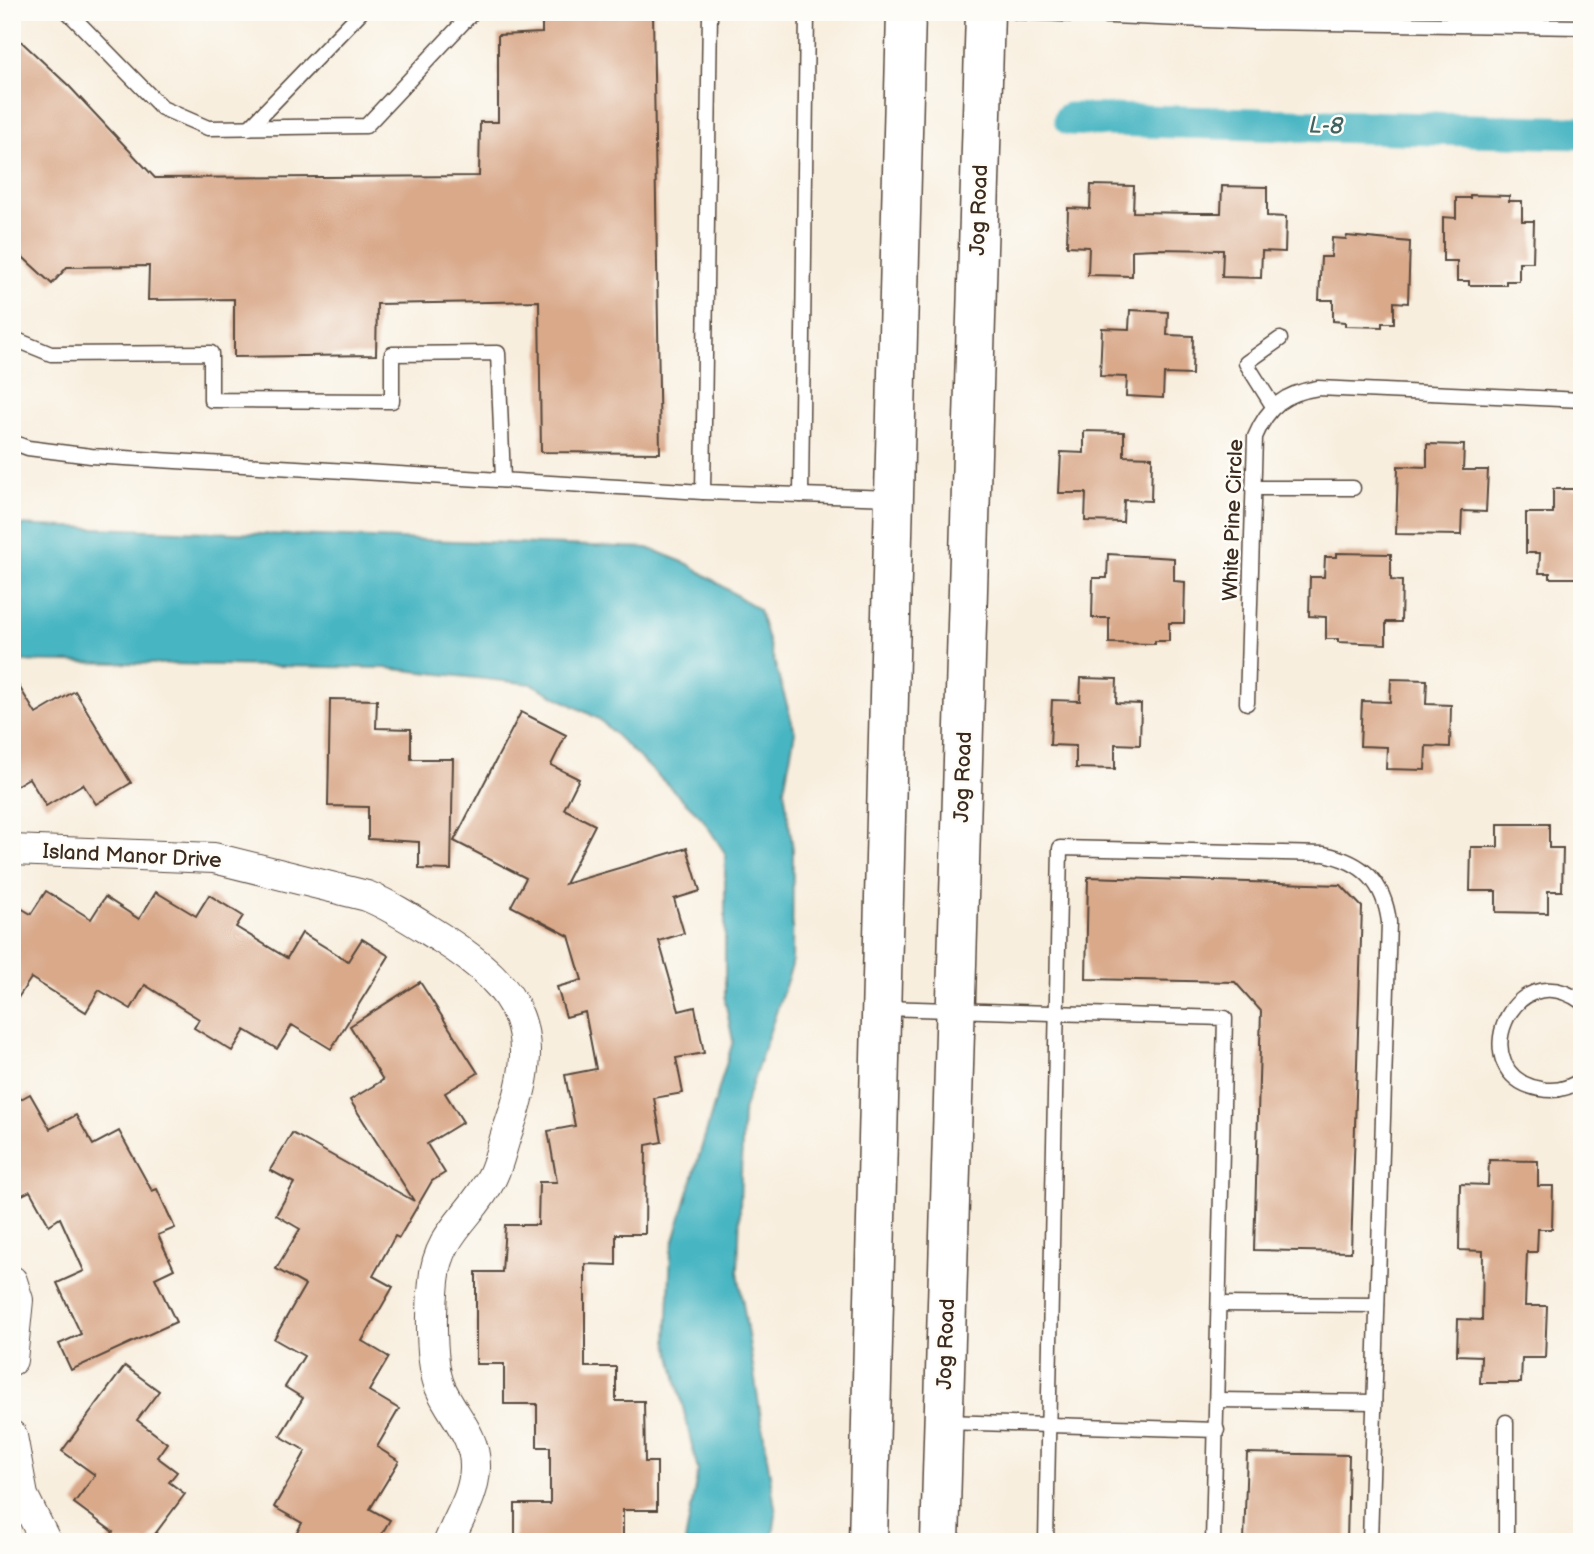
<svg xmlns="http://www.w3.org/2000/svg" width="1594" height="1554" viewBox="0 0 1594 1554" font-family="'Balsamiq Sans',sans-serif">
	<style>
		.water { fill: #47b5c2; stroke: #417070; stroke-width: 2 }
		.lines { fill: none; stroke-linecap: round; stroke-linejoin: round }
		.canal { stroke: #47b5c2; stroke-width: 33 }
		.building { fill: #d9a98a }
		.service-casing { stroke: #57473b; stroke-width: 17 }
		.minor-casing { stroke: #57473b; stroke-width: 32 }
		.secondary-casing { stroke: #57473b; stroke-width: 41 }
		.service { stroke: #fff; stroke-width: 14 }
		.minor { stroke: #fff; stroke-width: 30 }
		.secondary { stroke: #fff; stroke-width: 38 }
		.labels { text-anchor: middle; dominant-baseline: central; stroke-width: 5; stroke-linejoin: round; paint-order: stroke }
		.street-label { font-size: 21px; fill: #3b2a1e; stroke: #fdfcf7 }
		.water-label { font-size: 23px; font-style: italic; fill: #406260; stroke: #fdfcf7 }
	</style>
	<rect width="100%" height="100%" fill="#fdfcf7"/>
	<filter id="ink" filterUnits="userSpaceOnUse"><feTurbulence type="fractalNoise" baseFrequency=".0143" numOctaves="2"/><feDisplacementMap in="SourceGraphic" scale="14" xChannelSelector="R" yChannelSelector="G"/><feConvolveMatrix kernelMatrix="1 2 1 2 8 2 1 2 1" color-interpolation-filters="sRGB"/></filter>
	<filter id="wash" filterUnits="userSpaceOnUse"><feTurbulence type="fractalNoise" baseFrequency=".00686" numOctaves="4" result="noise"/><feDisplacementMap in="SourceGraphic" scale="28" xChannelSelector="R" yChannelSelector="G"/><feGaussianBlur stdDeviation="1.57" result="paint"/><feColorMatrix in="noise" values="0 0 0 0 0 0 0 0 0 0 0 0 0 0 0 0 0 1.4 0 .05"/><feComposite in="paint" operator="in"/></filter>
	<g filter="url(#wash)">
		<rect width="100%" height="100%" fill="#f8eede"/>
		<polygon class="water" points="12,525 648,548 688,564 759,610 795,732 784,789 793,849 792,965 743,1111 738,1271 776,1514 772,1542 685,1542 698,1471 667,1339 671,1251 733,1041 725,1001 725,853 702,818 599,719 532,684 385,668 12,661"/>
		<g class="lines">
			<polyline class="canal" points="1070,119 1582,133"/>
		</g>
		<g id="blocks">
			<g class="building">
				<polygon points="542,12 653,12 660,453 541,452 539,301 377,304 376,355 234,357 234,299 148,300 149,266 67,267 52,284 12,247 12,33 69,86 155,178 479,176 480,122 498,122 498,35 542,33"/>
				<polygon points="1091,185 1134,186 1133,212 1198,213 1221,213 1222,186 1267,187 1267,216 1286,217 1285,252 1262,251 1261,278 1222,277 1223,250 1155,249 1132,250 1132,276 1088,275 1089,247 1067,246 1068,208 1090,209"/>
				<polygon points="1470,195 1509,196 1509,201 1522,201 1522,221 1534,221 1533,262 1519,262 1519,281 1506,281 1506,285 1469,285 1469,281 1457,281 1457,261 1443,261 1443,217 1456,218 1456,198 1470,198"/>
				<polygon points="1347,236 1410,242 1408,303 1394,302 1394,323 1382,323 1382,327 1345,326 1345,322 1333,321 1333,300 1319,300 1321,257 1331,257 1332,238 1346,239"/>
				<polygon points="1130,310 1168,312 1167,335 1193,336 1192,375 1164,374 1163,398 1126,396 1127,377 1100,376 1102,328 1129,329"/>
				<polygon points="1084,431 1124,432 1124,456 1152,457 1151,501 1124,500 1123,522 1085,521 1086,493 1059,493 1061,452 1084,453"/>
				<polygon points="1427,444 1464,445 1463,470 1488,470 1486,512 1462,511 1461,535 1396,534 1398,466 1427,467"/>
				<polygon points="1553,489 1582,489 1582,578 1550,578 1550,573 1539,573 1540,553 1526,553 1526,513 1553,513"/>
				<polygon points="1337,553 1391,554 1391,580 1402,581 1401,622 1386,622 1386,644 1338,642 1338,639 1326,639 1326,617 1309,616 1310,577 1324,577 1325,557 1337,557"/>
				<polygon points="1108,554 1174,558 1174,581 1185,582 1184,623 1169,623 1169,641 1155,641 1155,644 1109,643 1109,618 1092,618 1093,578 1107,578"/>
				<polygon points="12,675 36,714 75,691 131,783 96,804 83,784 46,806 29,778 12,788"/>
				<polygon points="1081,678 1117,679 1116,703 1141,704 1140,745 1115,744 1115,769 1076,768 1076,746 1050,745 1052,700 1080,701"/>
				<polygon points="1391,679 1427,680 1426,704 1451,705 1450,747 1426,746 1425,770 1386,769 1387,747 1360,746 1362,701 1390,702"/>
				<polygon points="330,699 377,700 376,728 411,729 411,759 453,759 451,870 419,869 419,842 368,839 368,807 328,806"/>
				<polygon points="521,712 566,735 551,765 579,779 564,809 595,825 565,884 687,848 700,891 674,899 684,933 659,941 679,1011 695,1007 704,1053 676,1058 683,1093 654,1098 662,1142 646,1145 645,1234 616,1234 616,1265 585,1264 585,1367 616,1367 616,1401 644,1401 645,1462 657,1462 657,1510 623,1510 623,1542 515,1542 515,1504 550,1504 550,1447 537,1447 537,1404 504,1404 504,1364 476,1364 476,1272 502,1272 505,1225 538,1225 539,1182 557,1182 548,1131 575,1126 565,1075 596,1069 585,1012 566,1017 557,987 582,980 569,936 511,906 526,878 454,841"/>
				<polygon points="1498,824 1549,824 1549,848 1563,848 1562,891 1548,891 1548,913 1496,912 1496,891 1470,891 1471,847 1498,847"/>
				<polygon points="1088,877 1341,885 1362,907 1351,1252 1254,1250 1261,1011 1235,982 1086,979"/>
				<polygon points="46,891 91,919 105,897 139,919 156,892 196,916 209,895 243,916 236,927 287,958 302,933 348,961 362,939 389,956 331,1049 292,1025 277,1049 245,1030 232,1051 194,1028 199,1019 145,985 131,1009 99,990 86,1012 31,978 12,1007 12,903 31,914"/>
				<polygon points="420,982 478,1073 445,1093 463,1122 427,1144 445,1173 432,1181 399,1238 395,1236 373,1276 393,1287 362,1341 389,1357 369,1391 399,1409 377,1447 399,1461 370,1509 390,1520 377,1542 292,1542 302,1523 274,1507 306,1451 280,1436 303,1398 285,1387 304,1356 274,1339 305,1285 276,1269 300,1229 276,1215 294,1183 270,1170 292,1133 414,1201 350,1100 383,1080 350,1026"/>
				<polygon points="30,1094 50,1129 76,1115 93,1145 119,1131 152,1191 157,1189 175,1228 158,1235 174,1269 155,1278 176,1322 71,1370 59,1344 81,1334 57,1283 84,1271 60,1218 49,1225 30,1191 12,1200 12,1104"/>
				<polygon points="1489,1160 1538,1161 1538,1186 1553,1186 1552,1229 1538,1229 1537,1252 1527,1252 1525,1306 1547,1306 1545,1358 1522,1358 1521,1383 1480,1383 1481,1356 1457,1355 1458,1319 1482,1320 1483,1251 1459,1250 1460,1184 1488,1185"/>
				<polygon points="125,1366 159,1391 137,1420 167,1443 157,1457 177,1472 169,1482 185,1494 149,1542 106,1542 113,1532 74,1503 95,1475 62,1451"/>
				<polygon points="1247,1453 1349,1455 1347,1542 1244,1542"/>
			</g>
		</g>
	</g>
	<g filter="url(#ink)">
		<use href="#blocks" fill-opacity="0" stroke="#57473b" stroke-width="2"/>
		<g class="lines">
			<g class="service-casing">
				<g id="service">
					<polyline points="68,12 162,108 208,128 366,126 473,12"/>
					<polyline points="710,12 703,492 893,498"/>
					<polyline points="1017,12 1254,22 1582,27"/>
					<polyline points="249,128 361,12"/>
					<polyline points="12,338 51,354 211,353 211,400 392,401 392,354 498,353 503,480"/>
					<polyline points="1273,406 1246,363 1280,339"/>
					<polyline points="12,442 28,448 91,456 703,492"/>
					<polyline points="1253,488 1353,488"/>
					<polyline points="801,495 807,12"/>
					<path d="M1247 703 1255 437C1268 406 1285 393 1318 388L1582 400"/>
					<path d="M1582 1002C1511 951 1462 1076 1541 1089 1556 1092 1570 1088 1582 1079"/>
					<polyline points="883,1008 1225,1018 1213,1542"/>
					<polyline points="1219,1304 1377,1305"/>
					<polyline points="1217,1400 1374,1402"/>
					<polyline points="945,1422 1217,1430"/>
					<path d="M1046 1542 1060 848 1324 854C1363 862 1384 882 1389 922L1370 1542"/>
					<polyline points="1506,1542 1506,1422"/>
				</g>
			</g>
			<g class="minor-casing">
				<g id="minor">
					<path d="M12 850 214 858 367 896C394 907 417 923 441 938 524 991 543 1032 509 1127 502 1144 500 1161 492 1177 472 1217 438 1232 434 1281 431 1308 430 1363 440 1387 452 1415 476 1435 475 1468 474 1497 459 1516 449 1542"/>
					<polyline points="12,1281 18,1300 12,1360"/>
					<polyline points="12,1436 23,1496 46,1542"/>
				</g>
			</g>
			<g class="secondary-casing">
				<g id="secondary">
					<polyline points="868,1542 906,12"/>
					<polyline points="940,1542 985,12"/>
				</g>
			</g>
			<use href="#service" class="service"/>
			<use href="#minor" class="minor"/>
			<use href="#secondary" class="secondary"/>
		</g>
	</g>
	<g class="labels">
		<g class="street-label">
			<text transform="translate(979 210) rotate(-88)">Jog Road</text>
			<text transform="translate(1233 520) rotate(-88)">White Pine Circle</text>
			<text transform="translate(963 777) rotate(-88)">Jog Road</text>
			<text transform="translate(132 856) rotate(3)">Island Manor Drive</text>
			<text transform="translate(946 1344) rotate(-88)">Jog Road</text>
		</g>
		<g class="water-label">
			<text transform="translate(1326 126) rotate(2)">L-8</text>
		</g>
	</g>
	<rect width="1594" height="1554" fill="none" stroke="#fdfcf7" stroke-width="42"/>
</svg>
